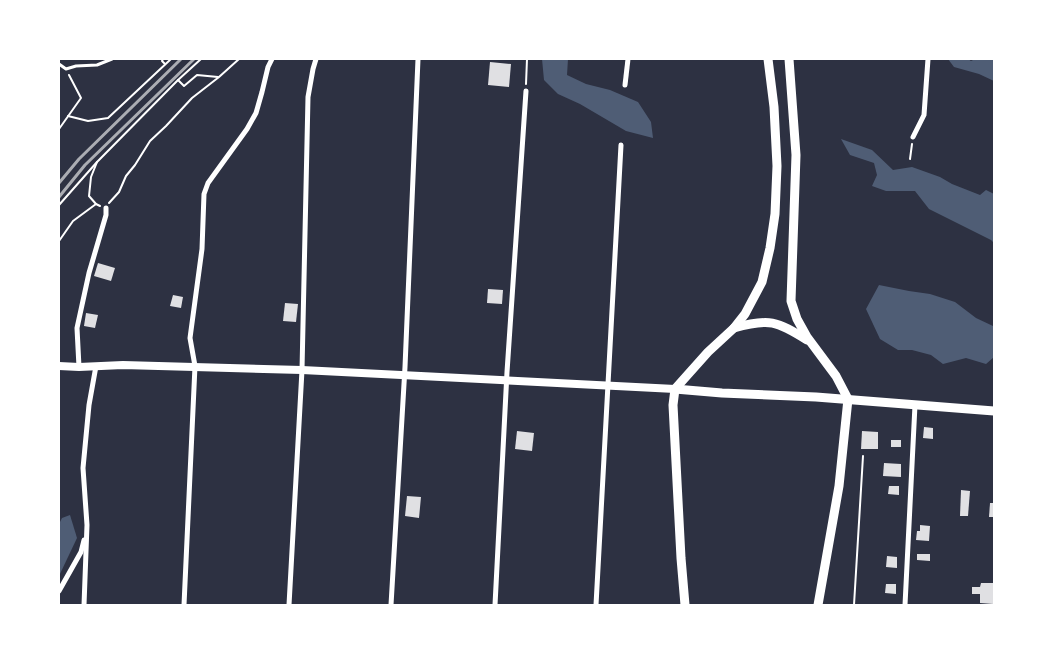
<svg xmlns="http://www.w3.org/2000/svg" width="1053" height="664" viewBox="0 0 1053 664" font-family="'Fira Sans',sans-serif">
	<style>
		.water { fill: #4f5d75 }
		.building { fill: #e0e0e3 }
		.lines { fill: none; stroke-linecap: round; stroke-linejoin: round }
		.path { stroke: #fff; stroke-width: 2 }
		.service { stroke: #fff; stroke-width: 3 }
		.minor { stroke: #fff; stroke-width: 5 }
		.tertiary { stroke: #fff; stroke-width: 8 }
		.secondary { stroke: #fff; stroke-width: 9 }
		.rail { stroke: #abadb3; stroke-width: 3 }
	</style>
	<rect width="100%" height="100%" fill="#2d3142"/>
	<g class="water">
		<polygon points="542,59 568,59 567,75 586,84 610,90 638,102 651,122 653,138 626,131 580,104 558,94 544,80"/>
		<polygon points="948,59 968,59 971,61 975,59 994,59 994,81 979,74 954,67"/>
		<polygon points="841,139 872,150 893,170 912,167 940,177 952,184 980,195 986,190 994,194 994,243 991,240 929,209 915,191 886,191 872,186 877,175 874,163 850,155"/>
		<polygon points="879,285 909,291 930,294 955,302 976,318 993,326 994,357 986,364 966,358 943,364 931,355 912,350 898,350 880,339 866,309"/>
		<polygon points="70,515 77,538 59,576 59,524 62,518"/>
	</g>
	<g class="building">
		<polygon points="490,62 511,64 509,87 488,85"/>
		<polygon points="98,263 115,268 111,281 94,276"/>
		<polygon points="488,289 503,290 502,304 487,303"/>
		<polygon points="173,295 183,297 181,308 170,306"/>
		<polygon points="285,303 298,304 296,322 283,321"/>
		<polygon points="86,313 98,315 95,328 84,326"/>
		<polygon points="924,427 933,428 933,439 923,438"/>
		<polygon points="517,431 534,433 532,451 515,449"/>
		<polygon points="862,431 878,432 878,449 861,449"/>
		<rect x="891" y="440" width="10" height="7"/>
		<polygon points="884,463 901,464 901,477 883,476"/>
		<polygon points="889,486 899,486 899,495 888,494"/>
		<polygon points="961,490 970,491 968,516 960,516"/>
		<polygon points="407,496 421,497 419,518 405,516"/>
		<polygon points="990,503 994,503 994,517 989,517"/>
		<polygon points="920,525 930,526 929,541 916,540 917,531 920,531"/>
		<polygon points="917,554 930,554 930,561 917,560"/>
		<polygon points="887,556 897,557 897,568 886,567"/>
		<polygon points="981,583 994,583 993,604 980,603 980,594 972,594 972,587 980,587"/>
		<polygon points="886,584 896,584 896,594 885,593"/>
	</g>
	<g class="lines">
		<g class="path">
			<polyline points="163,59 162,61 165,64"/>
			<polyline points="178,80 184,86 197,75 218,77"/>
			<polyline points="526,84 527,59"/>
			<polyline points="68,116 88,121 108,118 171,59"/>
			<polyline points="59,129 81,98 69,75"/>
			<polyline points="910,159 912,144"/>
			<polyline points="97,162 91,177 89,196 96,204 100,206"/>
			<polyline points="109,203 119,192 126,176 135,165 150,141 166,126 192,98 219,77 239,59"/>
			<polyline points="59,205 97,162 178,80 201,59"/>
			<polyline points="59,241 73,221 96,204"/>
			<polyline points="854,605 863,456"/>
		</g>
		<polyline class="service" points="59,64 66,69 76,66 97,65 112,59"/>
		<g class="minor">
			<polyline points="625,85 628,59"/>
			<polyline points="913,137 924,115 928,59"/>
			<polyline points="79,367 77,328 89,273 106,215 106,208"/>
			<polyline points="59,591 81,552 84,540"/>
			<polyline points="84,605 87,525 83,468 89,405 96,366"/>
			<polyline points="184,605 195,366 190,338 202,249 204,194 208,183 247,129 256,113 262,92 268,67 272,59"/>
			<polyline points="289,605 302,370 308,97 313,69 316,59"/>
			<polyline points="391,605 405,367 418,59"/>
			<polyline points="495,605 507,372 526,91"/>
			<polyline points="596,605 621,145"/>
			<polyline points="905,605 915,405"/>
		</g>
		<polyline class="tertiary" points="59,366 79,367 123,365 302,370 675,389"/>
		<g class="secondary">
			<polyline points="789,59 796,155 791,301 797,319 807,337 836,376 848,399 839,486 818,605"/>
			<path d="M734 328C769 318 777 321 807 340"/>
			<polyline points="675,389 722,393 816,397 994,411"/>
			<polyline points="685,605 681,558 673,405 675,389 683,380 708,352 734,328 745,314 762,282 770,248 775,214 777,166 774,107 768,59"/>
		</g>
		<g class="rail">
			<polyline points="59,183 79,159 181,59"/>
			<polyline points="59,197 85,165 194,59"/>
		</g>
	</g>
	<rect width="1053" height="664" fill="none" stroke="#ffffff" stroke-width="120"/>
</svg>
